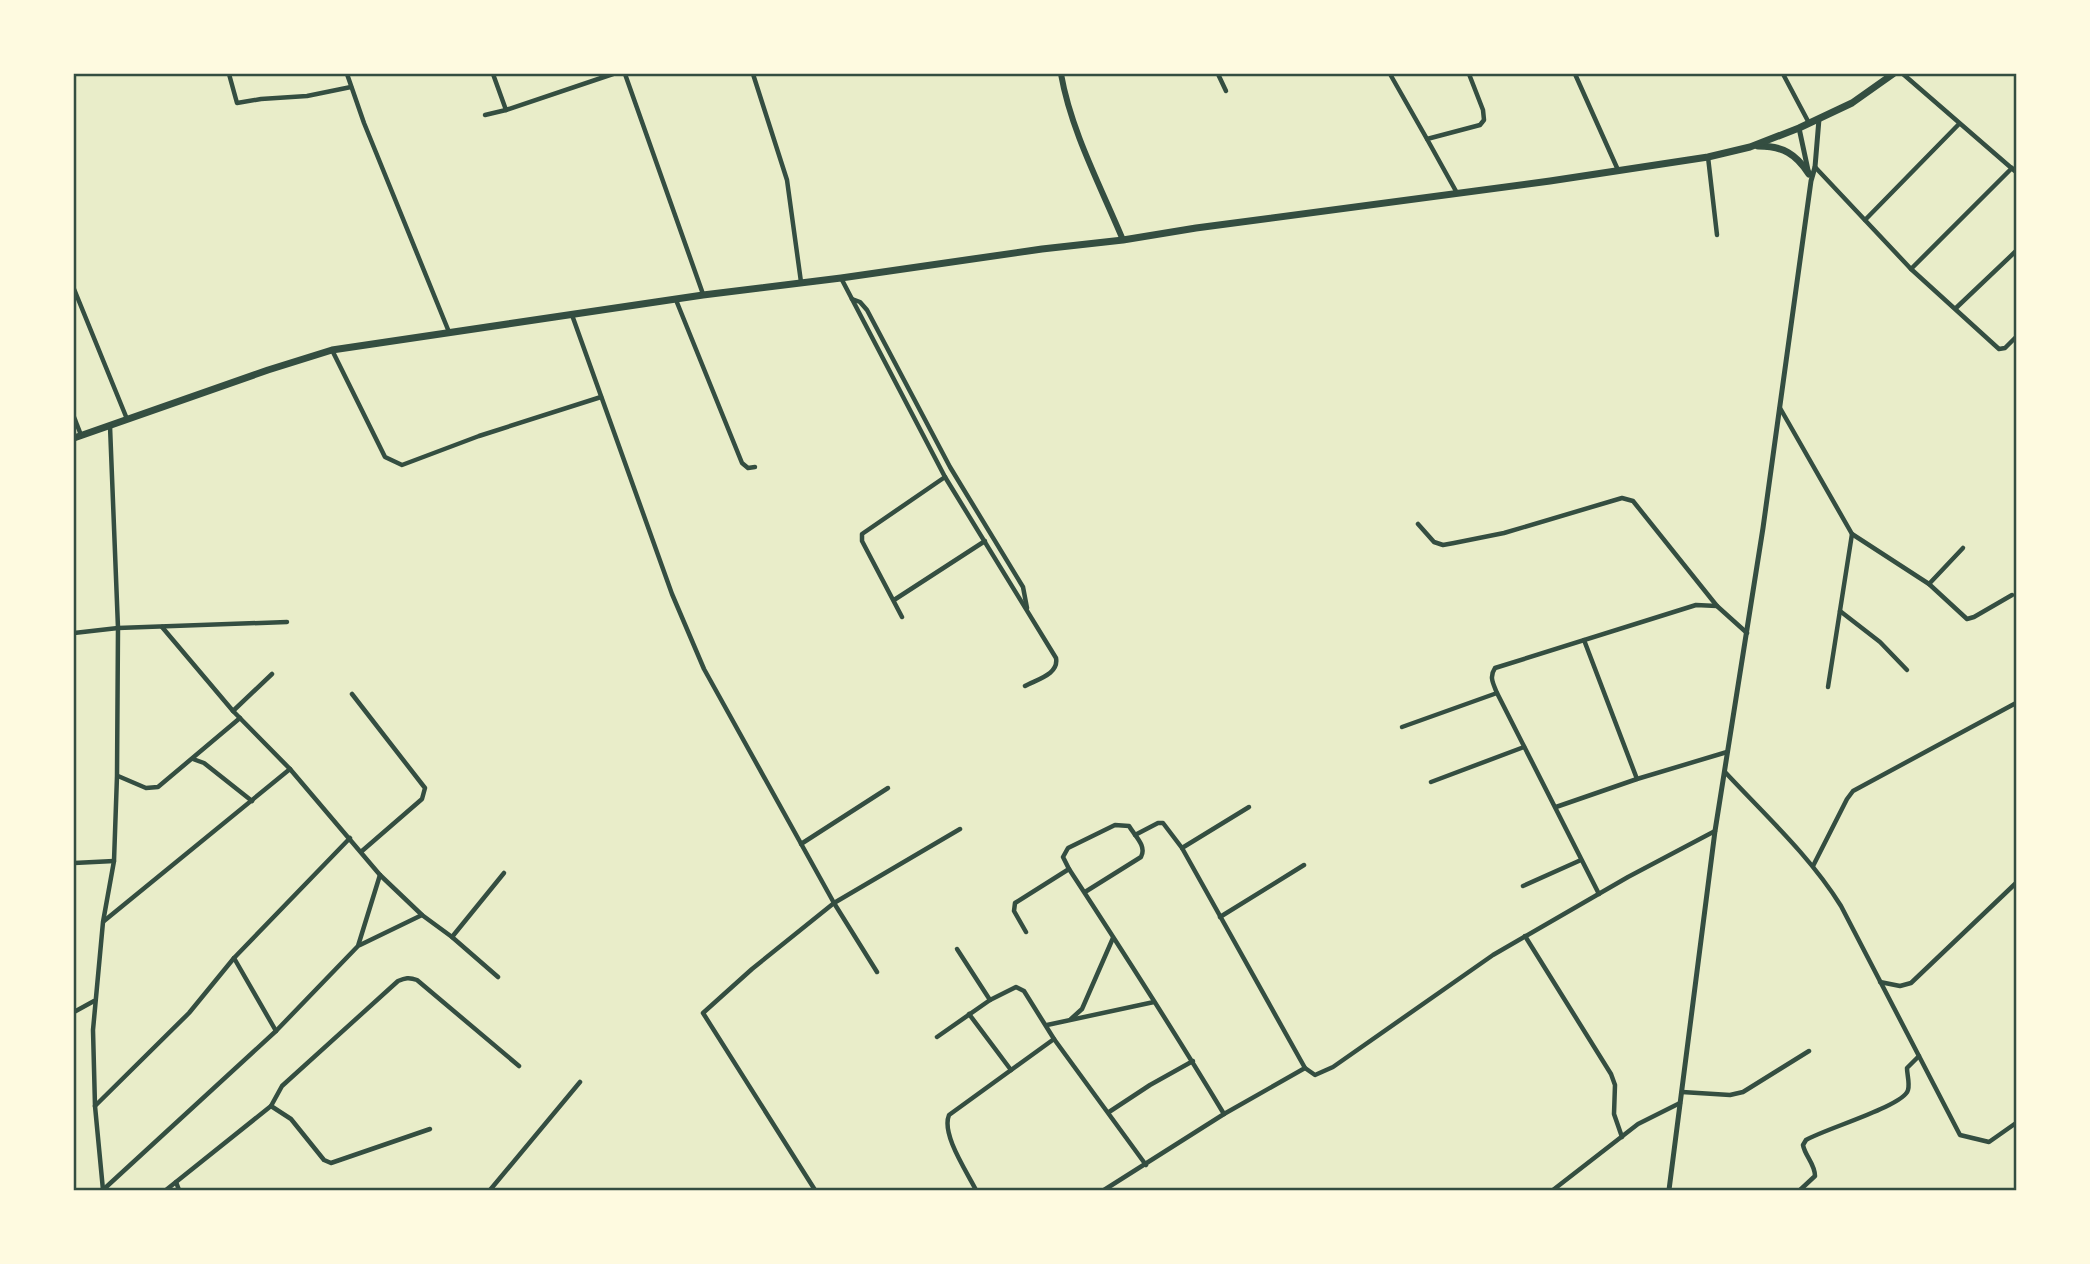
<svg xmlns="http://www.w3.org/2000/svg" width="2090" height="1264" viewBox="0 0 2090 1264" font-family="'IBM Plex Serif',serif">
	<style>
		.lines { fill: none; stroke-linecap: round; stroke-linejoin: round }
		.minor { stroke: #344e41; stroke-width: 4.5 }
		.tertiary { stroke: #344e41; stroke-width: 5 }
		.secondary { stroke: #344e41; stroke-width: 6 }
		.primary { stroke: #344e41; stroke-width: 7 }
		.neatline { fill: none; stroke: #344e41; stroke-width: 2.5 }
	</style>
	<rect width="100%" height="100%" fill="#e9edc9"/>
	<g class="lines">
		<g class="minor">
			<polyline points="229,74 237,103 261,99 307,96 351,87"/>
			<polyline points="347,74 364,123 449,332"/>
			<polyline points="493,74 506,110 613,74"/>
			<polyline points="625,74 703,294"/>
			<polyline points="753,74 787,180 801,282"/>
			<polyline points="1218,74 1226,91"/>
			<polyline points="1390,74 1427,139"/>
			<polyline points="1575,74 1618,170"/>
			<polyline points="1783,74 1809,123"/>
			<polyline points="1903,74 2016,172"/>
			<polyline points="485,115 506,110"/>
			<polyline points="1708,157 1717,235"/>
			<polyline points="1815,167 1911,269 1999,349 2005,348 2016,337"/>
			<polyline points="1457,193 1427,139 1480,125 1484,120 1483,110 1469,74"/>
			<polyline points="1865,220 1959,124"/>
			<polyline points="1911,269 2012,168"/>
			<path d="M841 278 945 477 1056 658C1059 674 1038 679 1025 686"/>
			<polyline points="74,289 127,419"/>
			<polyline points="852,299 860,302 867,310 950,467 1023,587 1027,608"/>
			<polyline points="676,300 742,463 748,468 755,467"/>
			<polyline points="1956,308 2016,251"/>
			<polyline points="572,315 672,594 704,669 834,903 877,972"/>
			<polyline points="332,350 385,457 402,465 479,436 601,397"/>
			<polyline points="1780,408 1852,534 1929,584 1967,619 1974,617 2012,595"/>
			<polyline points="74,417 81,435"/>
			<polyline points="1418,524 1434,542 1443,545 1454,543 1504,533 1622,498 1633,501 1717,606"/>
			<polyline points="1929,584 1963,548"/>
			<polyline points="894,600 985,541"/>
			<polyline points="1840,611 1880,642 1907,670"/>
			<polyline points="902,617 862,541 862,534 945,477"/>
			<polyline points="162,627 233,711 290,769 380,875 422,915 452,937 498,977"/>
			<polyline points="74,633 118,628 287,622"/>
			<polyline points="1584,640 1637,779"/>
			<polyline points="1828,687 1852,534"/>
			<polyline points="352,694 425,788 422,799 362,851"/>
			<polyline points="233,711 272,674"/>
			<polyline points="1402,727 1497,693"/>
			<polyline points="193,759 204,763 252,801"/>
			<path d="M1725 772C1765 815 1810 856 1841 906L1960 1135 1989 1142 2016 1123"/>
			<polyline points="118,776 146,788 158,787 240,718"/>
			<polyline points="1431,782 1524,747"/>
			<polyline points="1556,807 1637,779 1727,752"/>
			<polyline points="1135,835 1158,823 1163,823 1182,848 1305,1068 1315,1075 1333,1067 1493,955 1628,877 1715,831"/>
			<polyline points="801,844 888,788"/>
			<polyline points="1182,848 1249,807"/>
			<polyline points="74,863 114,861"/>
			<polyline points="1813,866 1847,799 1853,791 2016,703"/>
			<polyline points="1523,886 1581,860"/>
			<path d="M1085 892 1141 857C1147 846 1135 836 1129 826L1115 825 1068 848 1063 857 1069 869C1122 950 1174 1031 1224 1114"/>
			<path d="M1599 894 1497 693C1493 683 1489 677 1495 668L1696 605 1717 606 1747 633"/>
			<polyline points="1220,917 1304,865"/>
			<polyline points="104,921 290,769"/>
			<polyline points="1026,932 1014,911 1015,903 1069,869"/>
			<polyline points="1525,936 1611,1074 1615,1085 1614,1114 1622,1137"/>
			<polyline points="452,937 504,873"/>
			<polyline points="360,945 422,915"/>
			<polyline points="957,949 990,1000"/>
			<polyline points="234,958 276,1031"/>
			<polyline points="1880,982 1900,986 1911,983 2016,883"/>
			<polyline points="74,1012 94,1001"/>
			<polyline points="969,1014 1011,1070"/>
			<polyline points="1071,1019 1082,1009 1113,938"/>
			<polyline points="1047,1025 1154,1002"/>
			<polyline points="937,1037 990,1000 1016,987 1024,991 1054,1039 1146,1165"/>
			<polyline points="1682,1092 1730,1095 1743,1092 1809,1051"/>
			<polyline points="95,1106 189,1013 234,958 350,838"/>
			<polyline points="271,1106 291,1119 324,1160 331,1163 430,1129"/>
			<polyline points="1109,1112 1150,1085 1193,1061"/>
			<polyline points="176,1182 179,1190"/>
			<polyline points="104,1189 276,1031 358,946 380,875"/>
			<polyline points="103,1190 95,1106 93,1030 103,922 114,861 117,776 118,628 110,426"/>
			<path d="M166 1190 271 1106 282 1086 398 981C405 978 409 977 417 980L519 1066"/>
			<polyline points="490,1190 580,1082"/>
			<polyline points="815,1190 703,1013 752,969 834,903 960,829"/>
			<path d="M976 1190C967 1172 941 1134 949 1115L1054 1039"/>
			<polyline points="1104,1190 1224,1114 1305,1068"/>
			<polyline points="1553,1190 1638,1124 1680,1103"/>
			<path d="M1800 1190 1815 1176C1815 1164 1805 1156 1803 1145L1806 1140C1824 1129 1904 1106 1908 1090 1910 1083 1907 1075 1907 1068L1919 1056"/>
		</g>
		<g class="tertiary">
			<polyline points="1799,128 1808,170"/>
			<polyline points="1669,1190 1715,831 1763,528 1811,181 1815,167 1819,119"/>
		</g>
		<path class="secondary" d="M1061 74C1071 131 1101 187 1123 240"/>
		<g class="primary">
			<path d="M1758 146C1783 146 1796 154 1809 174"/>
			<polyline points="74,438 268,370 332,350 703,295 841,278 1042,249 1123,240 1196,228 1550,181 1708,157 1750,147 1799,128 1852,103 1893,74"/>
		</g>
	</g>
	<rect width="2090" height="1264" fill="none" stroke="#fefae0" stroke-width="150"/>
	<rect x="75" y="75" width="1940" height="1114" class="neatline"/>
</svg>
